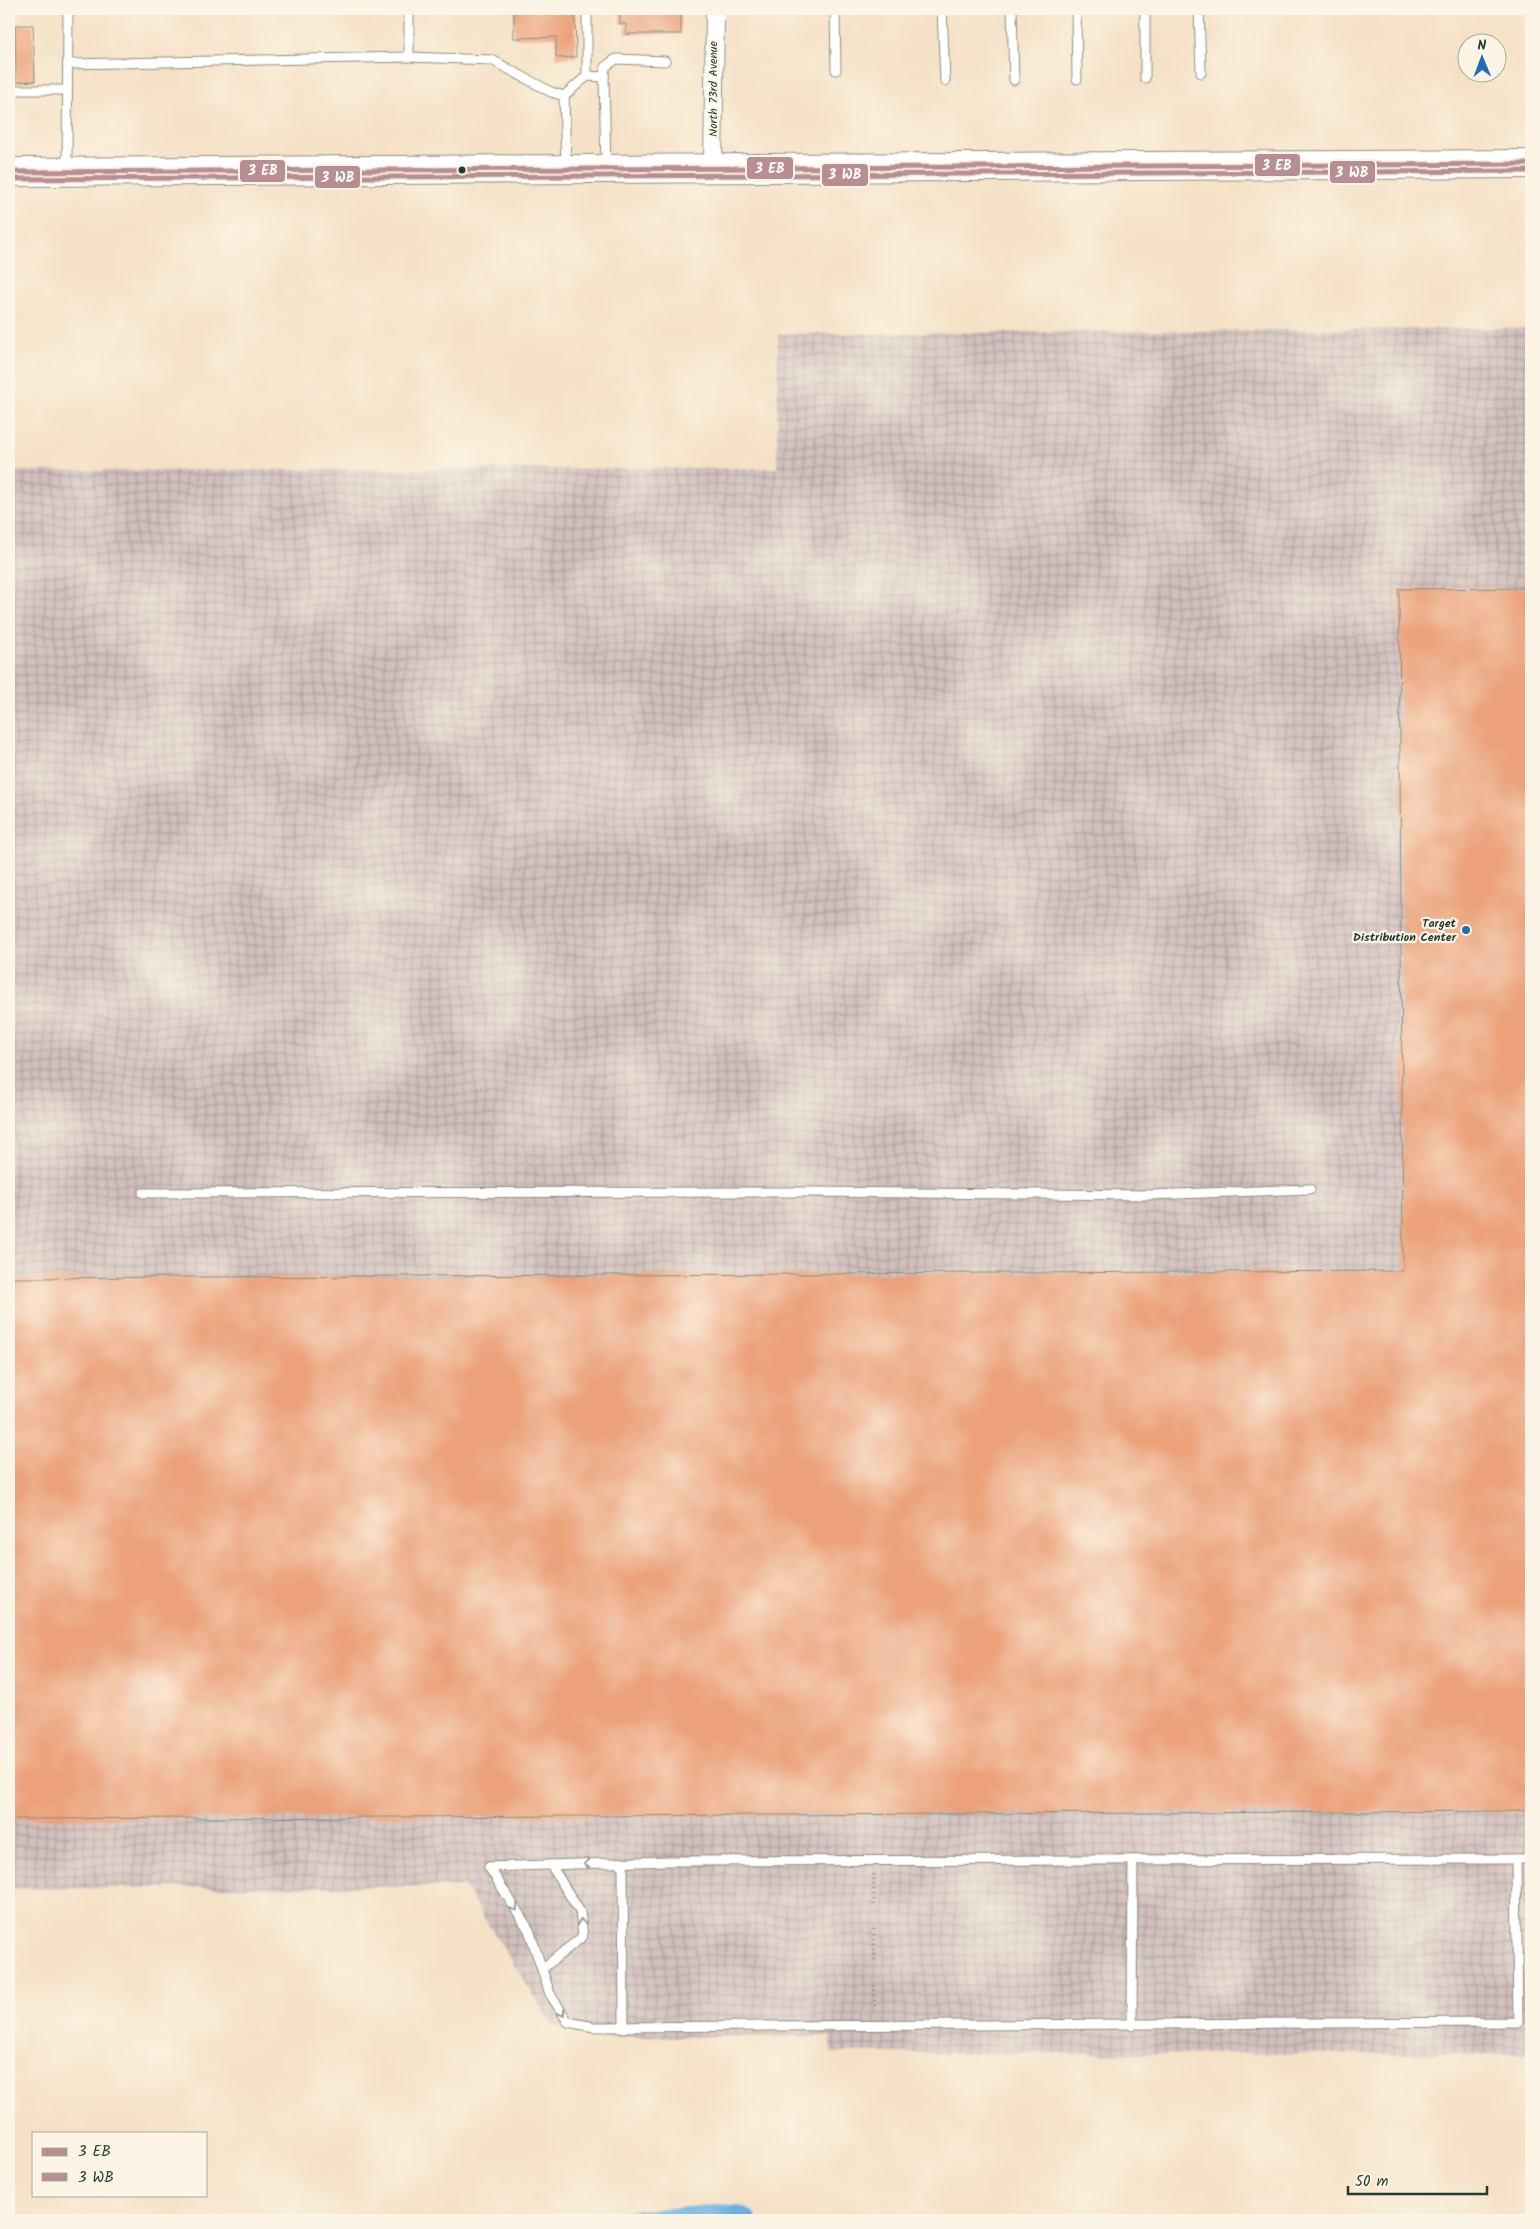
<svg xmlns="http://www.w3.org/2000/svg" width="1540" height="2229" viewBox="0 0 1540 2229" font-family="Kalam,sans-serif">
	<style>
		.industrial { fill: url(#industrial-grid) }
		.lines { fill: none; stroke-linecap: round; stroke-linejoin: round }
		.canal { stroke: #69b0e0; stroke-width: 19 }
		.building { fill: #eba17a }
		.service-casing { stroke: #8a8f7d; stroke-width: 11 }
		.minor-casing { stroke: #8a8f7d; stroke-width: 20 }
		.primary-casing { stroke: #8a8f7d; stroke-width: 30 }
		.path { stroke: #8a8f7d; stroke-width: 3; stroke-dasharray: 1 4; stroke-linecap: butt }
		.service { stroke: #fff; stroke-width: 9 }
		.minor { stroke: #fff; stroke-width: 18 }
		.primary { stroke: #fff; stroke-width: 28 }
		.bus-1-casing { stroke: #fcf5e5; stroke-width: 9 }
		.bus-2-casing { stroke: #fcf5e5; stroke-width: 9 }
		.bus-1 { stroke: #b88e92; stroke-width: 5 }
		.bus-2 { stroke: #b88e92; stroke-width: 5 }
		.oneway { stroke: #8f9e9a }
		.bus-dot { fill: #1f3d34; stroke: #fcf5e5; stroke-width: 2 }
		.poi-dot { fill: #1f6fb2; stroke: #fcf5e5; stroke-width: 2 }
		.labels { text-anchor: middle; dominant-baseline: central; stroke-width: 4.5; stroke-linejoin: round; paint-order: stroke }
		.street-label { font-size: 12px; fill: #1f3d34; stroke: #fcf5e5 }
		.poi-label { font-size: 12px; font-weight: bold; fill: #1f3d34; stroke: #fcf5e5; text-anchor: end }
		.line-badge { stroke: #fcf5e5; stroke-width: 2 }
		.badge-label { font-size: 14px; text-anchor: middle; font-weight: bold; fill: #fff }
	</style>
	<defs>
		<pattern id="industrial-grid" width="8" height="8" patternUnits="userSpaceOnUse" patternTransform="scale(1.25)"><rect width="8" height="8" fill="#d1c0bd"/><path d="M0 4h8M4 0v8" fill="none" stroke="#a99d9a"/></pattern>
	</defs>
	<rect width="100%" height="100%" fill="#fcf5e5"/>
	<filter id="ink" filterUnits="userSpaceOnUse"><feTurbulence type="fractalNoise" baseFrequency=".02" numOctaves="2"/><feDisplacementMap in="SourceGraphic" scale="10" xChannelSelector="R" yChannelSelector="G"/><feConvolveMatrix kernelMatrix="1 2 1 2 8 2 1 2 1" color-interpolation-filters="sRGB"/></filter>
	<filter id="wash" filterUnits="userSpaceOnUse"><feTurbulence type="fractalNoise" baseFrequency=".0096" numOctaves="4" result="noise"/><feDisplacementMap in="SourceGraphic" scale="20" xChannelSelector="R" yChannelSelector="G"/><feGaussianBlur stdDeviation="1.12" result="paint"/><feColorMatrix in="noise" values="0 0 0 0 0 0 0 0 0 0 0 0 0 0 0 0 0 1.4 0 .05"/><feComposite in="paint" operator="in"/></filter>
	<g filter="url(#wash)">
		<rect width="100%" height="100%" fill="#f5e1c6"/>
		<polygon class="industrial" points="1531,328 1531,2054 831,2053 831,2036 589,2037 552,2025 464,1886 9,1889 9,471 777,468 778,334"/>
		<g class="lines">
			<polyline class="canal" points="631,2220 725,2214 737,2215 748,2220"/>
		</g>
		<g id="blocks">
			<g class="building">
				<polygon points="514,9 575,9 576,57 556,58 556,37 514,38"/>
				<polygon points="620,9 681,9 681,34 626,34 626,24 620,24"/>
				<polygon points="15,25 33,25 35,81 16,82"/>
				<polygon points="1531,588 1531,1811 9,1819 9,1278 1403,1271 1399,589"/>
			</g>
		</g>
	</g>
	<g filter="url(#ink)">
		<use href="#blocks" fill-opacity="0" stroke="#8a8f7d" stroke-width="1"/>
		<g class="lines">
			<g class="service-casing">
				<g id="service">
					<polyline points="835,9 836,70"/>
					<polyline points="942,9 945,81"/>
					<polyline points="1012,9 1014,80"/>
					<polyline points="1076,9 1077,79"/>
					<polyline points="1145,9 1145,78"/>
					<polyline points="1199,9 1201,73"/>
					<polyline points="409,57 492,60 551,92 564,96 566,166"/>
					<polyline points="68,64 409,57 409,9"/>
					<polyline points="587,76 587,9"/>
					<polyline points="604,77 605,67 616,59 665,61"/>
					<polyline points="9,90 67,90"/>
					<polyline points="564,96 587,76 604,77 606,166"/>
					<polyline points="67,169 68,9"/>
					<polyline points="143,1193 809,1192 1149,1195 1310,1189"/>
					<polyline points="623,1862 624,2028"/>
					<polyline points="489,1867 529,1930 550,1994 568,2022 594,2027 1518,2022 1516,1859 1531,1859"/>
					<polyline points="489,1867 667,1861 1516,1859"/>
					<polyline points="542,1969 583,1936 580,1912 551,1865"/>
					<polyline points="1132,2025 1133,1860"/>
				</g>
			</g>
			<g class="minor-casing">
				<polyline id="minor" points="713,168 715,9"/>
			</g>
			<g class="primary-casing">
				<polyline id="primary" points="9,172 1531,164"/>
			</g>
			<g class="path">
				<polyline points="874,1874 874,1906"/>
				<polyline points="874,1929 874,1960"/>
				<polyline points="874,1985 875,2013"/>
			</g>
			<use href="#service" class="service"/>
			<use href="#minor" class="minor"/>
			<use href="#primary" class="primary"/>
			<g class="bus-1-casing">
				<polyline id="bus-1" points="9,172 1531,164"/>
			</g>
			<g class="bus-2-casing">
				<polyline id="bus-2" points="9,179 1531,171"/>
			</g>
			<use href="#bus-1" class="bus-1"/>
			<use href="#bus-2" class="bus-2"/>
		</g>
		<defs><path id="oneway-chevron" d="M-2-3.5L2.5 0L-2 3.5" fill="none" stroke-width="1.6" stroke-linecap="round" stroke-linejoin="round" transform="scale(1.25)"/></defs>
		<g class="oneway">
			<use href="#oneway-chevron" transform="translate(587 1864) rotate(178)"/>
			<use href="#oneway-chevron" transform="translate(515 1908) rotate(58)"/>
			<use href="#oneway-chevron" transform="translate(581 1922) rotate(-95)"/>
			<use href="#oneway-chevron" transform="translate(562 2013) rotate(58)"/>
		</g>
	</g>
	<circle class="bus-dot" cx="462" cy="170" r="4.5"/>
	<circle class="poi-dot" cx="1466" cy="930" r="5"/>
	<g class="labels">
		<g class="street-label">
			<text transform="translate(713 89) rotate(-90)">North 73rd Avenue</text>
		</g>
		<g class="poi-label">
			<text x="1456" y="923">Target<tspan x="1456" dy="14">Distribution Center</tspan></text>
		</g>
	</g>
	<g class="line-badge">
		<rect x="1254" y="153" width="47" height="24" rx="5" fill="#b88e92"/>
		<rect x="746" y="156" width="48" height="24" rx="5" fill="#b88e92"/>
		<rect x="239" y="159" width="47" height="24" rx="5" fill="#b88e92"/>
		<rect x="1329" y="160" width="47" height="24" rx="5" fill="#b88e92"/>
		<rect x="821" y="163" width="48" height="24" rx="5" fill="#b88e92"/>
		<rect x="314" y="165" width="47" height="24" rx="5" fill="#b88e92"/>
	</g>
	<g class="badge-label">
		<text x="1277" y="170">3 EB</text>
		<text x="770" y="173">3 EB</text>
		<text x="263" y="175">3 EB</text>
		<text x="1352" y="177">3 WB</text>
		<text x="845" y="179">3 WB</text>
		<text x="338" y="182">3 WB</text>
	</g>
	<rect width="1540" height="2229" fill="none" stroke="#fcf5e5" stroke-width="30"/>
	<rect x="32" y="2132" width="175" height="65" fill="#fcf5e5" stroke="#a4ab9e"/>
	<rect x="42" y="2148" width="25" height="8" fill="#b88e92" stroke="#a4ab9e"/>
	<text x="78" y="2156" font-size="15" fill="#1f3d34">3 EB</text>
	<rect x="42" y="2173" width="25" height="8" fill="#b88e92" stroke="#a4ab9e"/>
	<text x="78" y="2182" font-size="15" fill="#1f3d34">3 WB</text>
	<g transform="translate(1482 58) rotate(359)"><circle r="24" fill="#fcf5e5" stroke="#a4ab9e"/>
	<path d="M0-4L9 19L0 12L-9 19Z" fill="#1f6fb2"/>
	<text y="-8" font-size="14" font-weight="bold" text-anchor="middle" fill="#1f3d34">N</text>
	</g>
	<path d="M1348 2186v8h139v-8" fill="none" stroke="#1f3d34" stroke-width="2.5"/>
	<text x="1355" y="2186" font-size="15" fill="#1f3d34" stroke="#fcf5e5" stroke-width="4" paint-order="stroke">50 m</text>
</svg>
